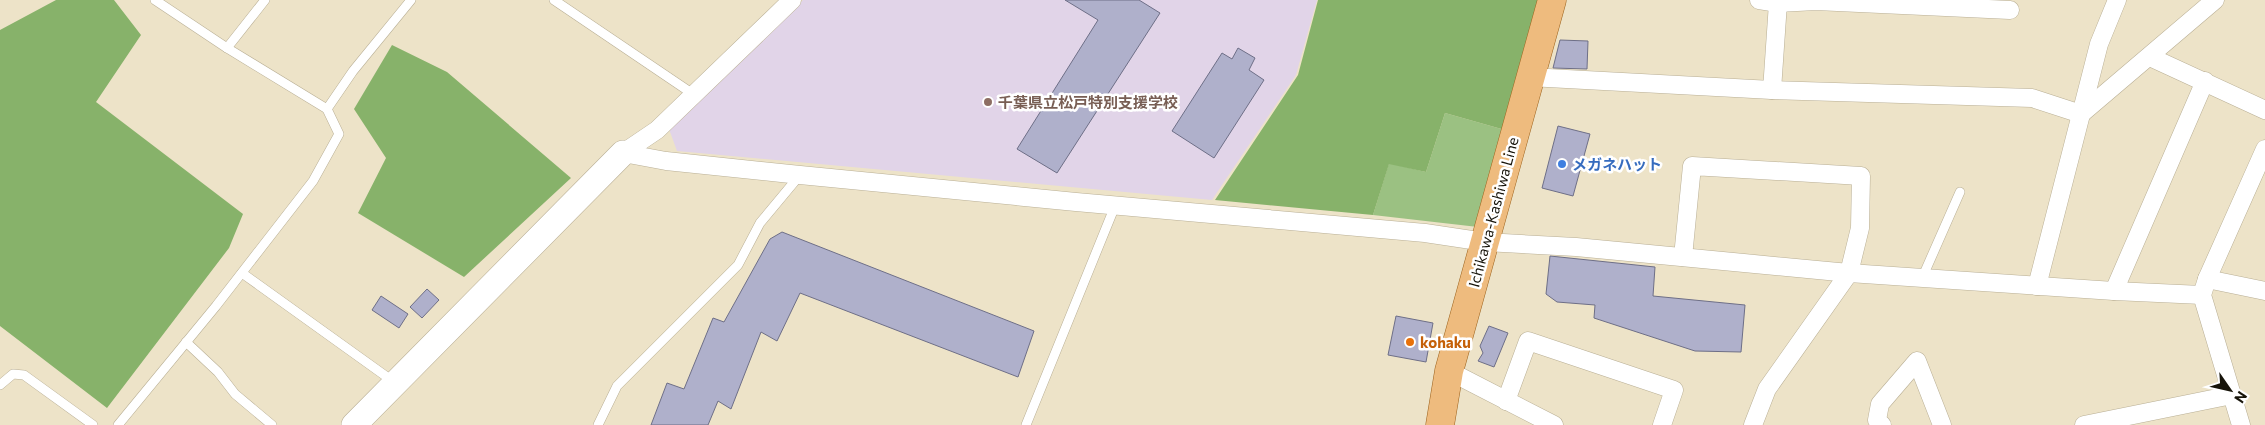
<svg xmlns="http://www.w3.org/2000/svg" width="2265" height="425" viewBox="0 0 2265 425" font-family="Commissioner,'Noto Sans JP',sans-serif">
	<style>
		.education { fill: #e1d4e8 }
		.green { fill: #9bc182 }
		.forest { fill: #87b26a }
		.building { fill: #afb0cb; stroke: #6e6f87 }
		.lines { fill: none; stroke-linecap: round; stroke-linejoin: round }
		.lane-casing { stroke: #b9af95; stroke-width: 10 }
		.street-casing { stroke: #b9af95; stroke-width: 19 }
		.secondary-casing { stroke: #b9af95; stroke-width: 26 }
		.primary-casing { stroke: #9c631e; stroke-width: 29 }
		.lane { stroke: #fff; stroke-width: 9 }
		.street { stroke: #fff; stroke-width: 18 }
		.secondary { stroke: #fff; stroke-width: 25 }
		.primary { stroke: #eebb7e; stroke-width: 28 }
		.education-dot { fill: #8d6e63; stroke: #fff; stroke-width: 2 }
		.shop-dot { fill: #3f7fe0; stroke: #fff; stroke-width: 2 }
		.food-dot { fill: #e8710a; stroke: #fff; stroke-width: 2 }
		.labels { text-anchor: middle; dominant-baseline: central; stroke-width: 5; stroke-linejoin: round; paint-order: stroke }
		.education-label { font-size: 15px; font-weight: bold; fill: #785e54; stroke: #fff; text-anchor: start }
		.shop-label { font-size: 15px; font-weight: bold; fill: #366cbe; stroke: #fff; text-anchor: start }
		.street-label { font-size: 15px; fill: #17140a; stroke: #fff }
		.food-label { font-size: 15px; font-weight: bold; fill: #c56008; stroke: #fff; text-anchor: start }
	</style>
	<rect width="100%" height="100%" fill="#ede3c8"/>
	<polygon class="education" points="803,0 1317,0 1296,75 1212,200 677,151 669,129"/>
	<polygon class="green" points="1445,113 1505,130 1478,227 1373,215 1389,163 1426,172"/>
	<g class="forest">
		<polygon points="56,0 114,0 141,35 96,102 243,214 229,248 107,408 0,326 0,30"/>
		<polygon points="1318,0 1541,0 1505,130 1445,113 1426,172 1389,164 1373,215 1215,200 1298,75"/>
		<polygon points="392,45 447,72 571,178 464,277 358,213 386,158 354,109"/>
	</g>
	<g class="building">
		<polygon points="1065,0 1139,0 1160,13 1057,173 1017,149 1098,20"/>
		<polygon points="1560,40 1588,41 1587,69 1553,68"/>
		<polygon points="1238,48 1255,58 1249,70 1264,80 1214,158 1172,131 1222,53 1232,59"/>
		<polygon points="1558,126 1590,134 1573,196 1542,188"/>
		<polygon points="782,232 1034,331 1018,377 800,293 777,341 761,332 731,409 718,401 708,425 651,425 667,383 684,389 713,318 724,322 770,239"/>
		<polygon points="1550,256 1655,267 1653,296 1745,305 1741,352 1695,351 1594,318 1595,305 1557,302 1546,294"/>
		<polygon points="427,289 439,300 422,318 410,307"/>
		<polygon points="381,296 408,314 399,328 372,310"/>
		<polygon points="1396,316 1433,323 1426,362 1388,355"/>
		<polygon points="1489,326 1508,333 1494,367 1478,361 1483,353 1480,346"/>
	</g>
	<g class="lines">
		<g class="lane-casing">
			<g id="lane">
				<polyline points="155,0 227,48 327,109"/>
				<polyline points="554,0 693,94"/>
				<polyline points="227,48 265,0"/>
				<polyline points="242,273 394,382"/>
				<polyline points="1923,276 1960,192"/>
				<polyline points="186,342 218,372 235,394 272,425"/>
				<polyline points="0,385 13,374 24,375 93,425"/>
				<polyline points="118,425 216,306 313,181 339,134 327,109 353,71 411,0"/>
				<polyline points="598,425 617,386 738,265 760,223 800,175"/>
				<polyline points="1026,425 1115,206"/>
			</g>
		</g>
		<g class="street-casing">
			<g id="street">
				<polyline points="1759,0 1778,3 1816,1 2010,10"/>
				<polyline points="2150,57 2265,110"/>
				<polyline points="1529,77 1772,90 2032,98 2081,114 2215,0"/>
				<polyline points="1772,90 1778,3"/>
				<polyline points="623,153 666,161 800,175 1076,202 1425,233 1485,242 1576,247 1849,273 2114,291 2202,295"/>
				<polyline points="623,153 657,130 792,0"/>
				<polyline points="1683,257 1692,166 1861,176 1860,228 1849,273 1767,389 1753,425"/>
				<polyline points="2207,279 2265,291"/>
				<polyline points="2037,286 2099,44 2117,0"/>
				<polyline points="2114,291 2205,81"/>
				<polyline points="1449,371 1554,425"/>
				<polyline points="1506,401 1528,341 1674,390 1662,425"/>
				<polyline points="1882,425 1877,420 1880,404 1917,361 1942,425"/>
				<polyline points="2084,425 2232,395"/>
				<polyline points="2241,425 2202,295 2207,279 2265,149"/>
			</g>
		</g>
		<g class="secondary-casing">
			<polyline id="secondary" points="354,425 623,153"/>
		</g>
		<g class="primary-casing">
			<polyline id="primary" points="1440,425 1449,371 1552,0"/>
		</g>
		<use href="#lane" class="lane"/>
		<use href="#street" class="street"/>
		<use href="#secondary" class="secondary"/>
		<use href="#primary" class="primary"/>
	</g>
	<circle class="education-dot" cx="988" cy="102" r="5"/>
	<circle class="shop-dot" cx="1562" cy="164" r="5"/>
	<circle class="food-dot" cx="1410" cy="342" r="5"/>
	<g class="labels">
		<g class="education-label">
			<text x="998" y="102">千葉県立松戸特別支援学校</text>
		</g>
		<g class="shop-label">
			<text x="1572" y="164">メガネハット</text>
		</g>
		<g class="street-label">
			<text transform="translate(1493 212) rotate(-75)">Ichikawa-Kashiwa Line</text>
		</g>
		<g class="food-label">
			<text x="1420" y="342">kohaku</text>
		</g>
	</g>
	<g transform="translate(2230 390) rotate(124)" stroke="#ffffff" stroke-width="4" paint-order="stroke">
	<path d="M0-4L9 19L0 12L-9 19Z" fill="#17140a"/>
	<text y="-8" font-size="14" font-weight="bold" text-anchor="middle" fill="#17140a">N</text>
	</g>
</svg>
